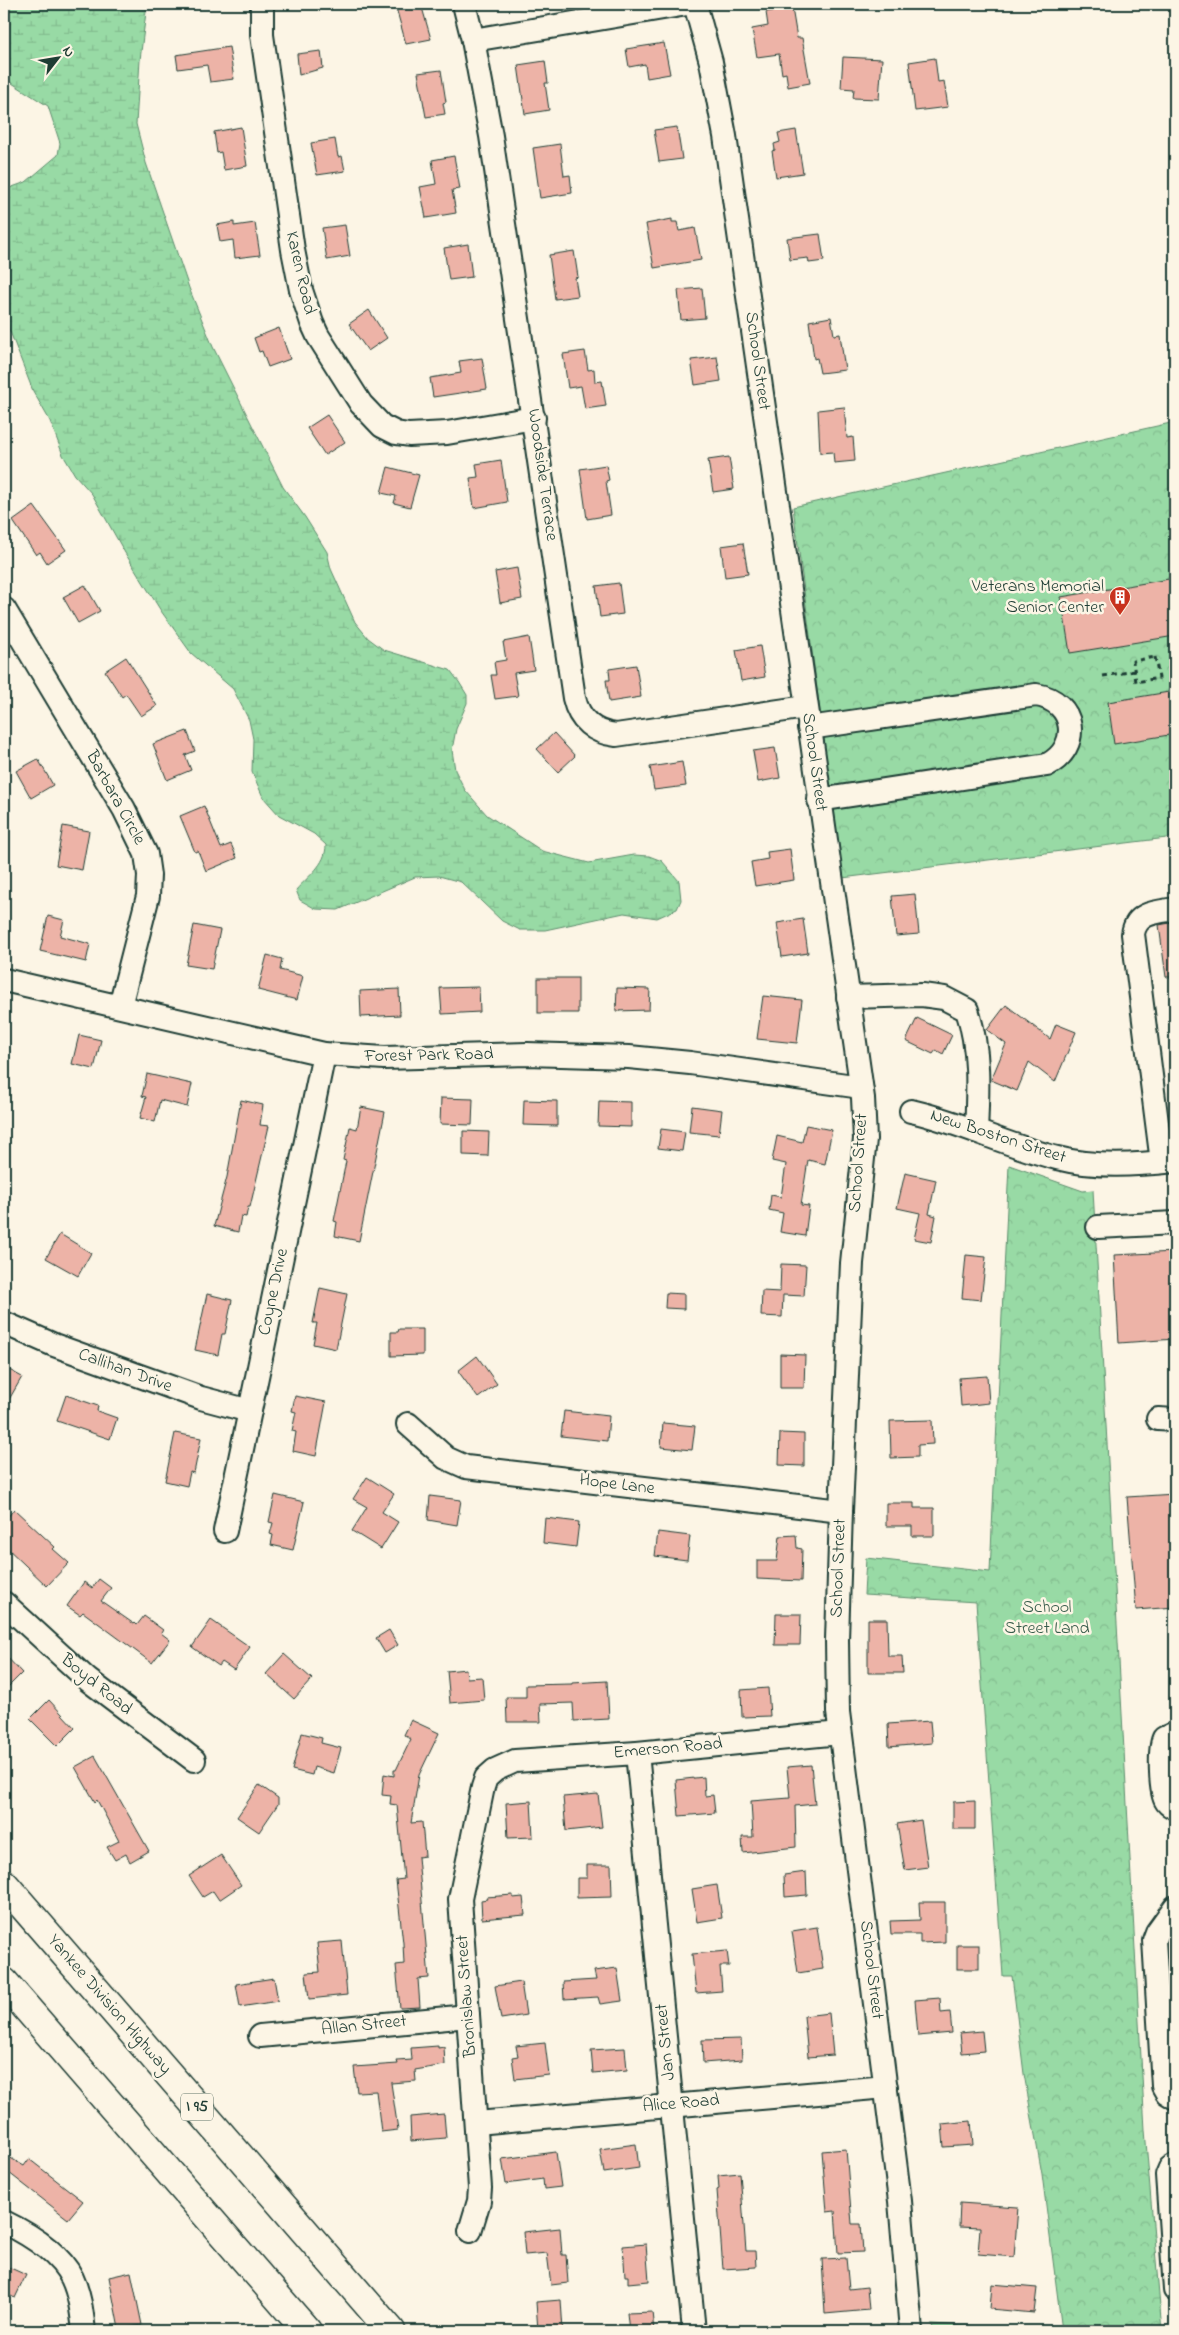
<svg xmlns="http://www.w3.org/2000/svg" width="1179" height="2335" viewBox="0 0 1179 2335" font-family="'Indie Flower',sans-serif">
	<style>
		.wetland { fill: url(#wetland-marsh); stroke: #5c8c6c }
		.park { fill: url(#park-crowns); stroke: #5c8c6c }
		.building { fill: #edb3a7; stroke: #1f3d34 }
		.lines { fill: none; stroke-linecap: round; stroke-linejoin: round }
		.minor-casing { stroke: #1f3d34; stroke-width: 26 }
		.highway-casing { stroke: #1f3d34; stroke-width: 31 }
		.path { stroke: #1f3d34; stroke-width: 3; stroke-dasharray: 5 4; stroke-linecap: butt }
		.minor { stroke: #fcf5e5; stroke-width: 22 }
		.highway { stroke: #fcf5e5; stroke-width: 28 }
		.labels { text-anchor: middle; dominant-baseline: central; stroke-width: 5; stroke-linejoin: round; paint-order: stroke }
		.shield { fill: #fcf5e5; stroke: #617469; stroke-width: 1 }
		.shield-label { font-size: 16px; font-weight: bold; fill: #1f3d34 }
		.street-label { font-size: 18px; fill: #1f3d34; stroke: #fcf5e5 }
		.poi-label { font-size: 18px; fill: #1f3d34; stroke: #fcf5e5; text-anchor: end }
		.park-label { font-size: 18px; fill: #375c4b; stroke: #fcf5e5 }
	</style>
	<defs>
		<pattern id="wetland-marsh" width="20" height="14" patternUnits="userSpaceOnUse" patternTransform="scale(1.25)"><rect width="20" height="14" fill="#98daa5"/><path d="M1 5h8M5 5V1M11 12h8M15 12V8" fill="none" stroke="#83bc8f"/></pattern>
		<pattern id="park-crowns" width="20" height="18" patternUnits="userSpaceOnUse" patternTransform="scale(1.25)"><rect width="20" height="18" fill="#98daa5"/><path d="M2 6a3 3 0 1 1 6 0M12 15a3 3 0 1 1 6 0" fill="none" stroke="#83bc8f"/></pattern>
	</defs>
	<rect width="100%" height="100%" fill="#fcf5e5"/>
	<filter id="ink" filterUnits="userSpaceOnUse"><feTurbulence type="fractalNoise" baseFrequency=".02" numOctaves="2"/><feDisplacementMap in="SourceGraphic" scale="10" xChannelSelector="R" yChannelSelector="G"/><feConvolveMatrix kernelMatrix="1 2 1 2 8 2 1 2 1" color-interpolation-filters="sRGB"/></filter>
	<g filter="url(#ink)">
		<path class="wetland" d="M4 4H147L140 60 136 124 146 163 189 288 213 347 283 487 305 517 327 552 331 569 355 622 368 638 384 650 450 670 459 682 467 695V703L456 729 452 750 455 770 465 790 487 815 542 851 589 863 634 855 649 856 662 861 679 881 681 900 677 909 657 918 624 913 545 930H520L502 921 461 882 439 876 415 877 338 910 316 909 300 900 296 890C308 876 326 865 326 845L314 834 279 815 263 797 252 772 253 739 249 720 233 689 191 653 161 611 125 553 92 494 75 475 63 455 50 421 33 391 4 316V190L26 182 58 155 60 143 48 106 4 78Z"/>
		<g class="park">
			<polygon points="1175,422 1175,837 842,878 793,507"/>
			<polygon points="1009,1165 1083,1191 1093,1190 1145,2130 1162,2331 1062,2331 1042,2174 1024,2074 1012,1976 1003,1976 976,1602 864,1595 866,1558 990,1572"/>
			<polygon points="931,2324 1059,2331 935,2331"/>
		</g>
		<g class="building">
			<polygon points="395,4 421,4 431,39 406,44"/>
			<polygon points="792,8 797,38 802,38 810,83 788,87 786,73 782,74 779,54 757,57 752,29 768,26 766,12"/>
			<polygon points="664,43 670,74 647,78 645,64 629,67 626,49"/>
			<polygon points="229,47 234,79 210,82 207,65 178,69 176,55"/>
			<polygon points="321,51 323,68 299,75 297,54"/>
			<polygon points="843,57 882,59 879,99 853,98 854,89 841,88"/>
			<polygon points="935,58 938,82 944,81 948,107 915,111 909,62"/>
			<polygon points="545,61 548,83 545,83 549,110 525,114 518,65"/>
			<polygon points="441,70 446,102 443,103 445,114 426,117 418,73"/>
			<polygon points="241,127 247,166 224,170 221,152 217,153 214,132"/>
			<polygon points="677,127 682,159 659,162 654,130"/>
			<polygon points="796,130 803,173 776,177 772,151 775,150 774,144 780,142 778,133"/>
			<polygon points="335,139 338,157 342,156 345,171 317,175 311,143"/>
			<polygon points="560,144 564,176 570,175 572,193 540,198 533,148"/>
			<polygon points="454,156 460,189 452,190 456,213 426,218 420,187 436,184 432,160"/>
			<polygon points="672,219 672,222 677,222 679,231 695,228 701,260 654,268 646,224"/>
			<polygon points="234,222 234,226 255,223 260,255 235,258 233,240 220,242 217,225"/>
			<polygon points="345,225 350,256 327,260 322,228"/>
			<polygon points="820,234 824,261 809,263 808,258 790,260 787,238"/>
			<polygon points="468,244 472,277 449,280 444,248"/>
			<polygon points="574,251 578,277 575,278 578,296 555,299 549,255"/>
			<polygon points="702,288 705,318 681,320 678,290"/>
			<polygon points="369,310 387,338 368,351 349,324"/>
			<polygon points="831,317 834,335 840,334 845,370 820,373 817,358 814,359 809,321"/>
			<polygon points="279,328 290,359 268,367 262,351 259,352 254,338"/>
			<polygon points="585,351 588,370 594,369 595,382 602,381 606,406 585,409 581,386 568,388 563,354"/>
			<polygon points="717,357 721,381 695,385 691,360"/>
			<polygon points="482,358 487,389 433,397 430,378 461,373 459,361"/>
			<polygon points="844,407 847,438 853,437 855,461 834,463 833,452 820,453 818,410"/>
			<polygon points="327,415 345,442 325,455 307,428"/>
			<polygon points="729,457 734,489 713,492 708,460"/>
			<polygon points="501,460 507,502 474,508 470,478 478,477 476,464"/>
			<polygon points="606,465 609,480 606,481 611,515 587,519 580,469"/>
			<polygon points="388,467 419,475 410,507 394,503 396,496 381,493"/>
			<polygon points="34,506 66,550 47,563 40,552 36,555 13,521"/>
			<polygon points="743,543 748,574 725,577 721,546"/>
			<polygon points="517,568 522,599 500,603 495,572"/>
			<polygon points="1175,578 1175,636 1070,653 1061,597"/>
			<polygon points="619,583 623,614 600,617 596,586"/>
			<polygon points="85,585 100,611 78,623 63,597"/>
			<polygon points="529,637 534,670 514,673 518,696 495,699 491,675 496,675 494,662 506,660 503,642"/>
			<polygon points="760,646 765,677 741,681 736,650"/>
			<polygon points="126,657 157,706 141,716 126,694 122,697 105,671"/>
			<polygon points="636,665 641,697 609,702 606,680 610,680 609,669"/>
			<polygon points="1175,691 1175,734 1114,744 1108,702"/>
			<polygon points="187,731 195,751 185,755 191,770 167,780 153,744"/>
			<polygon points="554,733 575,756 558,772 537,749"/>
			<polygon points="775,748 780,778 758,782 753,751"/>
			<polygon points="38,759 53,785 31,798 16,771"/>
			<polygon points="682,762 686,786 654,790 650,767"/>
			<polygon points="204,806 221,848 231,844 237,858 206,871 198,851 195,852 180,816"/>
			<polygon points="63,826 89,831 82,870 56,865"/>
			<polygon points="790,849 794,880 755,886 751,862 768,859 767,852"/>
			<polygon points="915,894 919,934 896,936 892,896"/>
			<polygon points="48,916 64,920 60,936 90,944 86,962 40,951"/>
			<polygon points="803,919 808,953 782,957 777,923"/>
			<polygon points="1175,922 1175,977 1166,977 1159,925"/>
			<polygon points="194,925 220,930 212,969 186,965"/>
			<polygon points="267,955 282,959 280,970 303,976 297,1000 258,990"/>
			<rect x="538" y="978" width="40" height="35"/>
			<polygon points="479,987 480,1012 442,1014 440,988"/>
			<polygon points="617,988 650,989 649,1010 616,1011"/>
			<polygon points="399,989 400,1015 361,1017 360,991"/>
			<polygon points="763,996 802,1000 797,1043 757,1039"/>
			<polygon points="1006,1005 1050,1039 1056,1024 1076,1032 1055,1082 1029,1062 1017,1091 991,1080 1006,1044 987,1030"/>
			<polygon points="917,1018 952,1035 943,1054 936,1050 933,1054 906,1041"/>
			<polygon points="79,1035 101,1040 94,1069 72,1064"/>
			<polygon points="147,1074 192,1084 187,1107 160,1100 155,1122 140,1118 146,1097 142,1096"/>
			<polygon points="441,1098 473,1099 472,1125 440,1124"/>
			<polygon points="241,1100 263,1105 260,1125 269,1126 250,1207 248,1207 246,1217 241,1216 238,1232 214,1226 227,1177"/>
			<polygon points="524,1100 557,1101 557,1126 523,1125"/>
			<polygon points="599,1101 631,1102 631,1127 598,1126"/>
			<polygon points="692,1106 722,1110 719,1135 689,1132"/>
			<polygon points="361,1107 385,1112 359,1241 335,1236 337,1222 334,1221 346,1161 343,1160 350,1127 357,1129"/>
			<polygon points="806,1125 832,1130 825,1164 808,1160 801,1205 809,1206 805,1236 780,1232 783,1213 769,1210 771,1195 781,1197 786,1164 772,1161 777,1136 802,1142"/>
			<polygon points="661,1129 685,1132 682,1151 658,1148"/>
			<polygon points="463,1131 489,1132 488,1156 463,1155"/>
			<polygon points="905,1173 936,1180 929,1214 936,1216 931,1242 914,1239 920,1213 897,1208"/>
			<polygon points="60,1234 91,1253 78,1276 46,1258"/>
			<polygon points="1175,1252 1175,1339 1119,1343 1114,1255"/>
			<polygon points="966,1255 986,1257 981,1300 962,1298"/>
			<polygon points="781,1264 806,1265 804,1296 783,1295 782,1317 761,1316 762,1291 780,1292"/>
			<polygon points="320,1288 347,1294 336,1349 313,1344 317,1323 313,1323"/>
			<polygon points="666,1293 684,1294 684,1309 665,1308"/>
			<polygon points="207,1294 232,1300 225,1334 222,1334 218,1355 195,1350"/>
			<polygon points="399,1329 423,1329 423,1355 391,1356 391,1332 398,1332"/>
			<polygon points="780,1354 805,1355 804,1388 780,1388"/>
			<polygon points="477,1356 497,1384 478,1398 458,1371"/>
			<polygon points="4,1367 22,1377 4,1408"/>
			<polygon points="987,1376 989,1403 961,1406 959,1378"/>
			<polygon points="66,1395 98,1406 97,1411 117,1418 110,1439 57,1421"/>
			<polygon points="295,1396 326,1402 316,1456 293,1451 296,1432 292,1431 296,1412 292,1411"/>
			<polygon points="564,1411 609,1416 607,1441 561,1436"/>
			<polygon points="932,1420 933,1444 918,1445 918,1457 891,1458 890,1421"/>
			<polygon points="663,1423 695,1426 692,1450 661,1447"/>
			<polygon points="175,1433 201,1438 194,1473 190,1472 187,1486 165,1481"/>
			<polygon points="780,1433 804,1434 804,1466 779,1465"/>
			<polygon points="367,1477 394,1494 382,1512 398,1522 381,1549 352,1531 367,1507 353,1499"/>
			<polygon points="1175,1494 1175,1607 1136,1610 1127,1497"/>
			<polygon points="275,1495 304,1502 293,1550 271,1545 273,1535 270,1534 273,1523 269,1522"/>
			<polygon points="430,1496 461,1500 457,1525 428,1520"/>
			<polygon points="886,1503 914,1503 914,1508 934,1508 934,1536 912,1536 912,1526 886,1526"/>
			<polygon points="14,1509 55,1547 53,1549 69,1563 47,1586 4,1545 4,1522"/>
			<polygon points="545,1518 579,1522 576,1547 543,1543"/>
			<polygon points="658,1532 690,1536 687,1560 655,1556"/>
			<polygon points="796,1535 797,1548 802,1549 801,1581 757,1579 757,1561 777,1561 780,1536"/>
			<polygon points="99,1579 111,1588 101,1601 134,1624 135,1623 137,1625 144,1616 163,1630 161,1633 170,1640 152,1663 83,1612 80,1615 67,1606 84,1582 92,1588"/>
			<polygon points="776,1614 801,1614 800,1645 775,1645"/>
			<polygon points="868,1619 887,1619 888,1656 902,1656 903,1673 868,1673"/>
			<polygon points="211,1620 250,1647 234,1670 222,1662 219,1666 192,1647"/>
			<polygon points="389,1630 398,1645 385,1653 376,1638"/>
			<polygon points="4,1654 22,1673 4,1691"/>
			<polygon points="284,1654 312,1679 294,1699 266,1674"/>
			<polygon points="466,1669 467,1678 482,1677 484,1700 450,1703 447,1671"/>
			<polygon points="607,1681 609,1719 574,1721 573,1703 540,1704 541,1722 507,1722 506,1697 526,1697 526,1685 572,1684 572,1683"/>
			<polygon points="768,1688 770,1716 742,1717 741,1690"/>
			<polygon points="49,1700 75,1728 57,1746 30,1719"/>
			<polygon points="411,1720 439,1733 419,1775 411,1823 422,1822 425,1856 418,1857 429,1978 418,1979 420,2007 400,2008 396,1965 404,1964 403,1943 396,1880 404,1879 397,1805 390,1804 391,1796 382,1795 384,1774 394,1776 394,1770 396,1770 411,1739 404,1735"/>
			<polygon points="930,1721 932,1743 889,1747 888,1724"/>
			<polygon points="302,1733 322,1738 321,1743 341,1748 334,1773 314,1767 312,1775 292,1770"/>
			<polygon points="95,1756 149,1851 130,1862 126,1854 115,1860 107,1847 119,1841 97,1800 95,1802 75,1767"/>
			<polygon points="811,1765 815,1804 795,1806 796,1847 743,1853 742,1837 753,1837 751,1801 790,1798 787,1767"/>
			<polygon points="704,1777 705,1796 713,1795 715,1813 679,1816 676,1780"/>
			<polygon points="259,1785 278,1798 278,1804 259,1832 237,1817"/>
			<polygon points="598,1794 602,1827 566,1831 563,1797"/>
			<polygon points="531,1801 533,1837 508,1838 506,1803"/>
			<polygon points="975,1801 975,1829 953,1829 953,1802"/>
			<polygon points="921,1820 928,1867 905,1870 897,1824"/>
			<polygon points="221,1855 241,1885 219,1900 213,1891 203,1897 189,1876"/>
			<polygon points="587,1865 611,1865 612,1897 577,1898 577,1878 587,1878"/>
			<polygon points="806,1872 807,1895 785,1897 784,1875"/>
			<polygon points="717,1885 722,1918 697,1922 692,1889"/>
			<polygon points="513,1895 513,1898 523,1897 525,1915 482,1919 481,1900 487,1899 486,1897"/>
			<polygon points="919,1902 945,1902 945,1942 920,1943 920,1934 891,1934 890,1921 920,1920"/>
			<polygon points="817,1927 823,1969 798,1973 792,1931"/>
			<polygon points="342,1941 347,1995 309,1999 306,1973 320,1972 317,1943"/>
			<rect x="957" y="1945" width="22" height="24"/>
			<polygon points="727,1951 729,1966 720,1966 722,1991 696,1993 692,1954"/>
			<polygon points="617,1968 622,2001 600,2004 598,1997 564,1999 563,1982 596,1980 594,1971"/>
			<polygon points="274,1978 278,2001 240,2007 236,1984"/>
			<polygon points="521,1982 526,2015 501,2019 495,1986"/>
			<polygon points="940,1998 941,2013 950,2012 952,2033 918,2036 915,2000"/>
			<polygon points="829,2013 833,2055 808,2057 804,2016"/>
			<polygon points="982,2031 984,2051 962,2053 960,2033"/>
			<polygon points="741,2039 742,2060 703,2063 702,2040"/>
			<polygon points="545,2043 549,2075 515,2079 512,2057 518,2056 516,2046"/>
			<polygon points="438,2046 438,2048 444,2047 445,2065 415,2070 416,2081 391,2083 398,2130 381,2132 376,2091 357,2092 354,2067 398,2064 397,2061 412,2060 411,2048"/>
			<polygon points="625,2048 627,2070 593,2073 591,2050"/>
			<polygon points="444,2114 446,2138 411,2141 410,2117"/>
			<polygon points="971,2121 973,2145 944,2147 942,2124"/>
			<polygon points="636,2144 639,2168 604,2173 600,2149"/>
			<polygon points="846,2149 852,2224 861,2224 863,2252 838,2253 835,2211 827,2212 822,2151"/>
			<polygon points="556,2152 561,2187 544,2189 543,2179 506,2184 502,2159"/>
			<polygon points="4,2154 24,2166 29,2159 83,2201 68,2219 4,2169"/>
			<polygon points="740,2173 746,2251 755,2251 756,2267 723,2269 717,2190 719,2189 718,2175"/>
			<polygon points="960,2203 1018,2207 1014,2257 978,2254 980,2228 959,2227"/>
			<polygon points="560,2228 562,2255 566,2255 568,2283 551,2285 547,2253 525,2255 523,2232"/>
			<polygon points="646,2244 649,2281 628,2283 628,2276 625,2276 623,2246"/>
			<polygon points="846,2258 849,2289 867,2287 869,2310 825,2314 822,2259"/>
			<polygon points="4,2265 26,2275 15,2298 4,2293"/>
			<polygon points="131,2272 142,2325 119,2329 109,2277"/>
			<polygon points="992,2284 1037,2288 1034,2313 990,2309"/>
			<polygon points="561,2300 563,2331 538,2331 536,2302"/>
			<polygon points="652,2312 654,2331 629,2331 627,2313"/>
		</g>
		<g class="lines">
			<g class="minor-casing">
				<g id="minor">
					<polyline points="262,4 262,35 293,250 301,290 312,323 318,336 361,404 382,426 396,433 409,435 447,433 534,418"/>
					<path d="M464 4 473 40 491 136 574 698C579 720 594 733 616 735L806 707"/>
					<polyline points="695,4 711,62 725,136 863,1098 865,1139 852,1263 841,1511 837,1640 838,1712 900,2201 911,2331"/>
					<polyline points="473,40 687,4"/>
					<polyline points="4,609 124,809 146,854 149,875 148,896 120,1006"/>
					<path d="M809 728 1036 695C1076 701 1082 747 1047 765L819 800"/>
					<polyline points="4,980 324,1054 384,1058 527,1054 629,1057 690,1063 861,1087"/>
					<path d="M848 997 922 995 944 998 967 1010C980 1049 978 1090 976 1131"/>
					<path d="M911 1111C961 1122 1007 1146 1057 1158 1095 1168 1137 1165 1175 1161"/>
					<path d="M1162 1162 1133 934C1136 912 1157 912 1175 909"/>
					<polyline points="1098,1227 1175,1223"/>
					<polyline points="4,1323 54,1345 201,1398 250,1411"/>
					<polyline points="1158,1419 1175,1420"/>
					<polyline points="408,1424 446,1458 466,1467 841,1511"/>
					<polyline points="225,1531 324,1054"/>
					<polyline points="4,1603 88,1680 194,1760"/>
					<path d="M1175 1733 1164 1738C1159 1746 1160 1793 1166 1801 1168 1805 1171 1806 1175 1808"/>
					<polyline points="637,1753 694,2331"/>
					<polyline points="1175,1907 1157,1932 1154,1940 1163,2086 1167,2093 1175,2098"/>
					<polyline points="260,2036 468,2016"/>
					<polyline points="477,2123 886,2087"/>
					<polyline points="1175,2165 1170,2168 1167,2175 1175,2290"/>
					<path d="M4 2222C29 2234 59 2252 72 2278 80 2295 82 2314 84 2331"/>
					<polyline points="470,2231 479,2201 480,2188 460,1899 483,1787 486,1778 495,1770 515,1761 637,1753 840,1733"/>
				</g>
			</g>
			<g class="highway-casing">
				<g id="highway">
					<polyline points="4,1884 391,2331"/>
					<polyline points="4,1982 307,2331"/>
				</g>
			</g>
			<g class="path">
				<polygon points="1155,657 1159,678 1136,682 1133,661"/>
				<polyline points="1103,676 1135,671"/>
			</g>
			<use href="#minor" class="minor"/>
			<use href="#highway" class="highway"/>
		</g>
	</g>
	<defs>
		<g id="building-pin" transform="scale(1.125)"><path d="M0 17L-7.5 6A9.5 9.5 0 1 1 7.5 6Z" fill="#c8321e" stroke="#fcf5e5"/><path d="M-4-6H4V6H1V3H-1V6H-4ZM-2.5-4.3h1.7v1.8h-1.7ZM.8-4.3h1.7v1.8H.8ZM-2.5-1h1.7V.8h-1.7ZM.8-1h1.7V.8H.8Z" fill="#fff"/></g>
	</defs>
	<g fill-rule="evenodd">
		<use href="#building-pin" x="1120" y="597"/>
	</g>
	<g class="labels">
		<rect class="shield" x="181" y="2093.5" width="32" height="27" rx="4"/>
		<g class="shield-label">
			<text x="197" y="2107">I 95</text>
		</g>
		<g class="street-label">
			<text transform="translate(300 273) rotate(77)">Karen Road</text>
			<text transform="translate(757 361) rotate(82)">School Street</text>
			<text transform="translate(542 475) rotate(82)">Woodside Terrace</text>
			<text transform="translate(814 762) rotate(82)">School Street</text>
			<text transform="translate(115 798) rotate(61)">Barbara Circle</text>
			<text transform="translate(429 1056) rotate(-1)">Forest Park Road</text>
			<text transform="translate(998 1137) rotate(18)">New Boston Street</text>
			<text transform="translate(859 1163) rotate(-86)">School Street</text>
			<text transform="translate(274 1292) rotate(-78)">Coyne Drive</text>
			<text transform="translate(125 1371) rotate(20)">Callihan Drive</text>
			<text transform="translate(617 1485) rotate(7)">Hope Lane</text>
			<text transform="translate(839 1568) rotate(-88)">School Street</text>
			<text transform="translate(96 1685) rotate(39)">Boyd Road</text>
			<text transform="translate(668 1749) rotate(-5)">Emerson Road</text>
			<text transform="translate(871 1970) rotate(83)">School Street</text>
			<text transform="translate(467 1996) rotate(-94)">Bronislaw Street</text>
			<text transform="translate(109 2005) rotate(49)">Yankee Division Highway</text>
			<text transform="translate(364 2026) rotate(-6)">Allan Street</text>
			<text transform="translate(666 2042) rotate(-96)">Jan Street</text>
			<text transform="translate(681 2104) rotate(-5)">Alice Road</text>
		</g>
		<g class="poi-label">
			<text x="1104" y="587">Veterans Memorial<tspan x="1104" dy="21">Senior Center</tspan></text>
		</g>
		<g class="park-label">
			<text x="1047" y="1608">School<tspan x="1047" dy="21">Street Land</tspan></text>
		</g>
	</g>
	<rect width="1179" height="2335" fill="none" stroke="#fcf5e5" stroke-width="20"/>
	<rect x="10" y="10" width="1159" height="2315" fill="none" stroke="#1f3d34" stroke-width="2" filter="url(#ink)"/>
	<g transform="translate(58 58) rotate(59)" stroke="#fcf5e5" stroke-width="4" paint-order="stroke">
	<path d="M0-4L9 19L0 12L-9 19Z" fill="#1f3d34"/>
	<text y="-8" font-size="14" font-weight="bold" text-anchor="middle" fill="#1f3d34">N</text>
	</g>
</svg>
